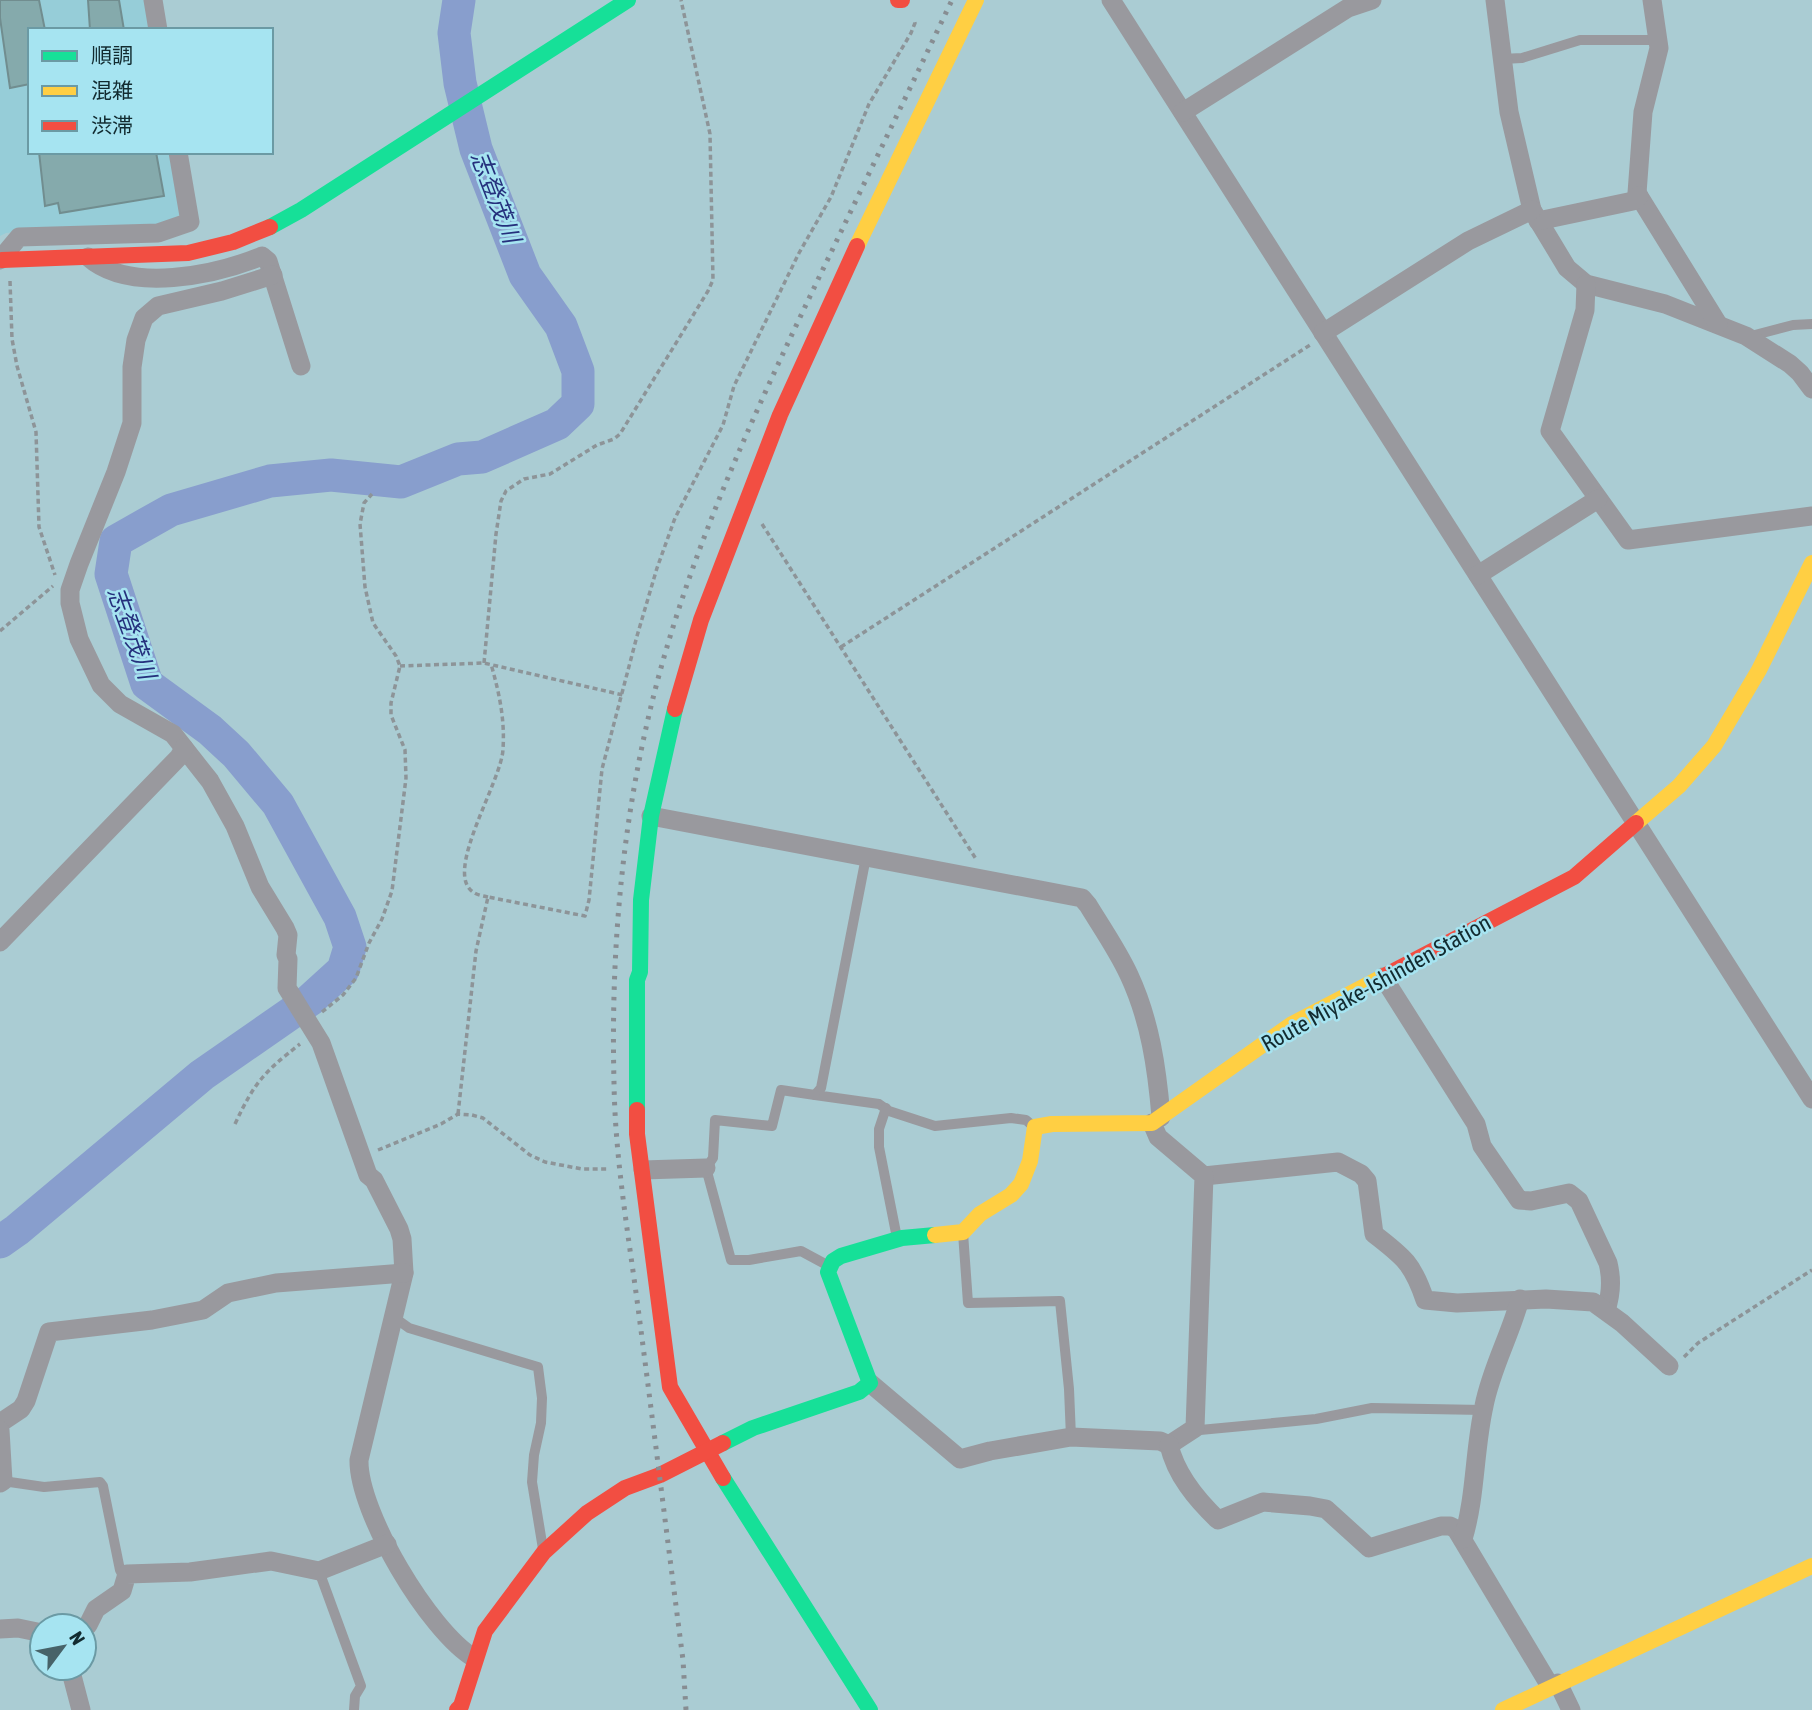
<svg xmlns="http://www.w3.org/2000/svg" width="1812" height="1710" viewBox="0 0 1812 1710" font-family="'Asap Condensed','Noto Sans JP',sans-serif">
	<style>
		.built { fill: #96cdd8 }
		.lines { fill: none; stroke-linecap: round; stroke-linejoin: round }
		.river { stroke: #889ecd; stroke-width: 33 }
		.building { fill: #85aaac; stroke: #718d8f; stroke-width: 2 }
		.path { stroke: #8d9498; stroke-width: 3.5; stroke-dasharray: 5 3.5; stroke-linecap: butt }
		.lane { stroke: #99999e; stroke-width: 10 }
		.street { stroke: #99999e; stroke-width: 19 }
		.fast { stroke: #16e098; stroke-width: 16 }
		.slow { stroke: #ffcf43; stroke-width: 16 }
		.jam { stroke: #f24e42; stroke-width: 16 }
		.rail { stroke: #878d92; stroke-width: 5; stroke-dasharray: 3.5 7; stroke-linecap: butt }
		.labels { text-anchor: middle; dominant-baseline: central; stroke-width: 5; stroke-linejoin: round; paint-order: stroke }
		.street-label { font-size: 23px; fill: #122b30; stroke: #a6e4f1 }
		.water-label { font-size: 24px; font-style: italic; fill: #25307c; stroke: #a6e4f1 }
	</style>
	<rect width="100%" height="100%" fill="#aaccd3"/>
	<polygon class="built" points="0,0 145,0 151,30 30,30 30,152 171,152 182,210 175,221 146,229 43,229 6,233 0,236"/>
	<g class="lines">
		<polyline class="river" points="0,1242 17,1230 202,1075 310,1000 343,970 350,947 340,917 278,804 236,754 210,730 147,684 111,574 116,541 171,510 270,481 331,475 401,482 458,459 482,457 557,424 578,404 578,371 561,326 525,275 476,149 460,83 454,33 459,0"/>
	</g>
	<g class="building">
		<polygon points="0,0 39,0 45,30 30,30 30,84 10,88 0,18"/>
		<polygon points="88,0 119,0 124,30 90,30"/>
		<polygon points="39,152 156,152 164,196 60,213 58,203 45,206"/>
	</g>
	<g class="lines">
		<g class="path">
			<polyline points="10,281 12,339 17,366 36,432 39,527 55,575"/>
			<polyline points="762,524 976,859"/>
			<polyline points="0,631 53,586"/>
			<polyline points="841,647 1310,345"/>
			<polyline points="484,663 496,534 501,501 506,491 524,479 550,474 597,445 614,439 620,434 708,291 713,280 710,134 681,0"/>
			<polyline points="400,666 484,663 623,695"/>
			<path d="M488 897C483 896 477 895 473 892 443 872 502 781 503 749 505 719 499 692 491 664"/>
			<polyline points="322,1012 343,995 356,978 369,943 382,919 392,891 406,778 405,750 391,715 391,703 400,666 396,656 373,623 365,587 360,524 364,503 372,494"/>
			<polyline points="458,1114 476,951 488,897 585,916 589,900 602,769 637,636 657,568 675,518 723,425 734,386 799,253 831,197 869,104 911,33 915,23 914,20"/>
			<path d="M235 1124C254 1083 264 1072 300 1044"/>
			<polyline points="378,1150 441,1124 458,1114 472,1115 483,1118 530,1155 545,1162 582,1169 607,1169"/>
			<polyline points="1684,1357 1698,1343 1812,1270"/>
		</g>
		<g class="lane">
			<polyline points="1502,59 1522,58 1580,40 1658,40"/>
			<polyline points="1751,336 1793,325 1812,324"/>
			<polyline points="866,857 821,1088 815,1095 879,1104 889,1111 935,1126 1011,1118 1026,1120 1034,1127"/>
			<polyline points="815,1095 781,1090 772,1126 715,1120 713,1158 706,1168 731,1260 749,1260 801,1251 827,1265"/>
			<polyline points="886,1108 879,1129 879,1147 897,1238"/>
			<polyline points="963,1233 968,1303 1060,1301 1069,1389 1071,1437"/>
			<polyline points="395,1318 409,1328 538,1367 542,1398 541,1423 534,1455 532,1482 543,1549"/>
			<polyline points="1195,1428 1200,1430 1316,1419 1372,1408 1483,1410"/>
			<polyline points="3,1481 44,1487 100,1482 103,1486 120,1570 125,1579"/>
			<polyline points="319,1571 361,1686 355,1696 354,1710"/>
		</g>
		<g class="street">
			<polyline points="153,0 158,30"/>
			<polyline points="1111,0 1812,1099"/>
			<polyline points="1495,0 1509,112 1532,210 1567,268 1586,284 1665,304 1746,336 1790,364 1800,373 1812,389"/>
			<polyline points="1652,0 1659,48 1643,112 1637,193 1718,324"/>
			<polyline points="1183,112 1348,8 1372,0"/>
			<polyline points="1538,221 1633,201 1639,196"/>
			<path d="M88 257C129 294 216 275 262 256L268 261 301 366"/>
			<polyline points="0,260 19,237 158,233 190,222 178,152"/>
			<path d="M273 275 222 291 158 306 144 318 136 340 132 367V423L116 472 79 564 70 590V603L79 639 101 685 120 704 173 734 210 781 235 826 260 887 285 928 288 935 286 955 288 959 287 988 321 1043 368 1175 374 1180 399 1229 402 1239 404 1273 359 1460C358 1512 429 1631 474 1658"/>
			<polyline points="1586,284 1585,310 1550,431 1628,540 1812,516"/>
			<polyline points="1323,333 1468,241 1532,210"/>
			<polyline points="1478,575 1598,499"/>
			<path d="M651 816 1082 898 1088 905C1102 928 1118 951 1129 975 1150 1020 1157 1068 1161 1117"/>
			<polyline points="0,942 179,757 184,748"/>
			<path d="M1383 977 1476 1124 1482 1146 1519 1200 1531 1201 1569 1193 1579 1201 1608 1263C1612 1279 1611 1295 1606 1310"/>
			<polyline points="643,1170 706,1168"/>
			<path d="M1204 1176 1338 1162 1361 1174 1367 1181 1374 1234C1404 1257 1413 1264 1425 1300L1457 1303 1546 1299 1593 1302 1622 1323 1669 1366"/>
			<polyline points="870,1383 960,1459 990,1451 1071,1437 1160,1441 1169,1445 1195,1428 1204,1176 1158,1137 1152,1123"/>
			<polyline points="0,1423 21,1409 26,1401 49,1332 152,1320 203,1310 228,1293 276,1283 404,1273"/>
			<polyline points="0,1430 3,1481 0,1483"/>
			<path d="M1169 1445C1176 1475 1196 1499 1218 1520L1263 1502 1310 1506 1326 1509 1369 1548 1441 1526H1450L1456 1529 1550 1686"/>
			<path d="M1463 1539C1476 1496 1474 1451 1484 1406 1491 1369 1510 1336 1520 1299"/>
			<polyline points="84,1627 88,1625 96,1609 122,1591 127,1574 190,1572 271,1561 319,1571 387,1544"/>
			<polyline points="0,1629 18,1628 42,1633"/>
			<polyline points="70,1668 81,1710"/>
			<polyline points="1558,1683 1571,1710"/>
		</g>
		<g class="fast">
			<polyline points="270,227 301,210 628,0"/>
			<polyline points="637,1110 637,980 640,972 641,900 651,816 675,709"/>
			<polyline points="723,1443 753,1428 859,1392 870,1383 828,1272 833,1261 841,1256 902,1238 935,1235"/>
			<polyline points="723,1478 870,1710"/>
		</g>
		<g class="slow">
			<polyline points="857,246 976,0"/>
			<polyline points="1636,823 1679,786 1714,746 1759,670 1812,563"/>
			<polyline points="935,1235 963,1232 980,1214 1011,1195 1021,1184 1030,1161 1035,1127 1052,1124 1152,1123 1292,1024 1384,976"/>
			<polyline points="1503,1710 1812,1566"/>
		</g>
		<g class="jam">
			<polyline points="898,0 902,0"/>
			<polyline points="2,260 188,253 233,242 270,227"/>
			<polyline points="675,709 701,620 780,415 857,246"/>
			<polyline points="1384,976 1574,877 1636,823"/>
			<polyline points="637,1110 637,1134 670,1387 723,1478"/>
			<polyline points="457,1710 461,1706 485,1631 544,1552 587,1513 625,1488 660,1475 723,1443"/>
		</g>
		<path class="rail" d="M686 1710 683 1660C668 1545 654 1430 639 1315 629 1238 615 1160 614 1082 611 964 620 843 646 728 680 574 746 431 813 290 859 194 906 97 952 0"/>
	</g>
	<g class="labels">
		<g class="street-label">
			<text transform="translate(1376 983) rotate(-29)">Route Miyake-Ishinden Station</text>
		</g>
		<g class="water-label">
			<text transform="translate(496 197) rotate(69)">志登茂川</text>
			<text transform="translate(132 633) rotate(70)">志登茂川</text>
		</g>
	</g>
	<rect x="28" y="28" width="245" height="126" fill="#a6e4f1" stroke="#6b9aa4" stroke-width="2"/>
	<rect x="42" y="51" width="35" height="10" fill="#16e098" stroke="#6b9aa4" stroke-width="2"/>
	<text x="91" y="63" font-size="21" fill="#122b30">順調</text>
	<rect x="42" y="86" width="35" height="10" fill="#ffcf43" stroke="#6b9aa4" stroke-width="2"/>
	<text x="91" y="98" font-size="21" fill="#122b30">混雑</text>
	<rect x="42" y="121" width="35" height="10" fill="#f24e42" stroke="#6b9aa4" stroke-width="2"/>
	<text x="91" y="133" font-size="21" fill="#122b30">渋滞</text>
	<g transform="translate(63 1647) rotate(58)"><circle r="33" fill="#a6e4f1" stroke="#6b9aa4" stroke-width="2"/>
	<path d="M0-5L12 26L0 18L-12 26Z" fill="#476369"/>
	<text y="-10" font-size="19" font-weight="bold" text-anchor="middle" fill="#122b30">N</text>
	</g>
</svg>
